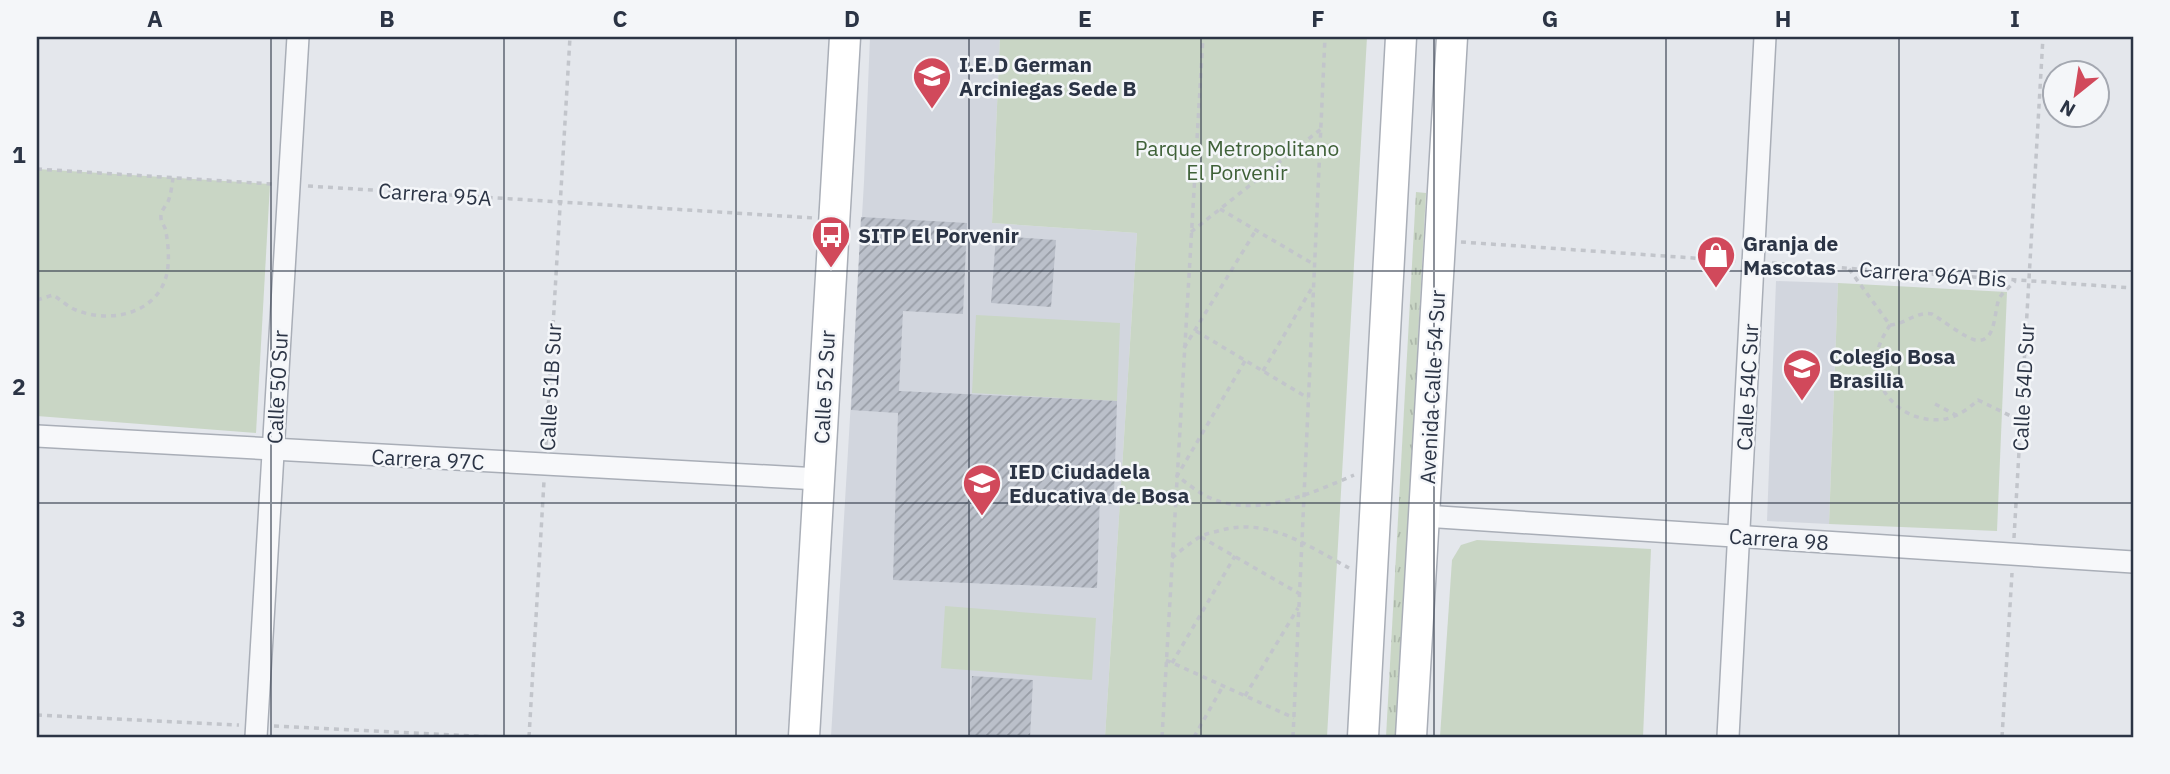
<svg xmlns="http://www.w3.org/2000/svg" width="2170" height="774" viewBox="0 0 2170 774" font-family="'IBM Plex Sans',sans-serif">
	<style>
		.built { fill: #d2d6de }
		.grass { fill: url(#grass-tufts) }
		.green { fill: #c9d6c5 }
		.building { fill: url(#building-hatch) }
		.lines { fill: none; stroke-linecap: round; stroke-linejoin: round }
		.street-casing { stroke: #a9aeb7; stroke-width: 24 }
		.secondary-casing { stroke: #a9aeb7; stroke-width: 33 }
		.path { stroke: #c2c5cb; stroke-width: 3.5; stroke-dasharray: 5 5; stroke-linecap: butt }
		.street { stroke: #f7f8fa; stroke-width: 21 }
		.secondary { stroke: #fff; stroke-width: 30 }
		.grid { fill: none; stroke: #2b3445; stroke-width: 2; stroke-opacity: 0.55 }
		.labels { text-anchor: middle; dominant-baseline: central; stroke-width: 5; stroke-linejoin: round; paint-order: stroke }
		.poi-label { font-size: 21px; font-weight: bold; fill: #2b3445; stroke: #f4f6f9; text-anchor: start }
		.park-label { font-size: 21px; fill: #3f6138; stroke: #f4f6f9 }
		.street-label { font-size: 21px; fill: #2b3445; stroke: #f4f6f9 }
		.neatline { fill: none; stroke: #2b3445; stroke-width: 2.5 }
		.grid-label { font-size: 23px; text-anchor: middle; font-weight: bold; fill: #2b3445 }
	</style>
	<defs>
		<pattern id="grass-tufts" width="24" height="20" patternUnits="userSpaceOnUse" patternTransform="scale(1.75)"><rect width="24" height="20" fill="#c9d6c5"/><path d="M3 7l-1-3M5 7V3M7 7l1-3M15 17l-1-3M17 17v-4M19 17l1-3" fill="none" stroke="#adb8ab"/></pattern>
		<pattern id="building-hatch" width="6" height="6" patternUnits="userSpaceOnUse" patternTransform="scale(1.75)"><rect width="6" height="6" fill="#bbc0ca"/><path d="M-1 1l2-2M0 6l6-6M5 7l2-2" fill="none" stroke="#989da6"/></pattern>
	</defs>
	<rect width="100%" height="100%" fill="#e4e7ec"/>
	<g class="built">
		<polygon points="870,37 1000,37 992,223 1137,233 1105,737 831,737 864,182"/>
		<polygon points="1776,281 1838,283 1829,524 1767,521"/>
	</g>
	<polygon class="grass" points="1416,192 1426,193 1396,737 1386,737"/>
	<g class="green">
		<polygon points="1000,37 1367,37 1327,737 1105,737 1137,233 992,223"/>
		<polygon points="37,169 270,184 256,433 37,416"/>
		<polygon points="1838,283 2007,292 1997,531 1829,524"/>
		<polygon points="976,315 1120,323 1117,401 972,393"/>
		<polygon points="1477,540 1651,549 1643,737 1440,737 1452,560 1461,545"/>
		<polygon points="945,606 1096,618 1092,680 941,668"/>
	</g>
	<g class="building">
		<polygon points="861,217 967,223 963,314 903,311 899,391 1117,401 1114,496 1100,495 1097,588 893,580 898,413 851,410"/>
		<polygon points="996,236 1056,240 1051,307 991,303"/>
		<polygon points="972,676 1033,680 1030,737 969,737"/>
	</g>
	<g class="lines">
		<g class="street-casing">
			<g id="street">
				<polyline points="37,436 819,479"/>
				<polyline points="1424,516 2133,562"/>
				<polyline points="256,737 298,37"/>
				<polyline points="1728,737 1765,37"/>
			</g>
		</g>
		<g class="secondary-casing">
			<g id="secondary">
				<polyline points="804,737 845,37"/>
				<polyline points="1363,737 1401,37"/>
				<polyline points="1411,737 1452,37"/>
			</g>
		</g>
		<g class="path">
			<polyline points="37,169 272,184"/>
			<polyline points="308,186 814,218"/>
			<polyline points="1220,209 1315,265"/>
			<polyline points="1191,232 1321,129"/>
			<polyline points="1461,242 1737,261"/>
			<polyline points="1772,263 2133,288"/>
			<polyline points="1849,269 1890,325"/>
			<path d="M37 300 53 295C61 300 68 307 76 310 113 325 164 312 168 266 169 254 168 240 165 228 164 226 161 221 161 218 160 210 167 206 169 199 171 193 172 185 173 178"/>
			<path d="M1890 325C1883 336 1877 347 1876 360 1875 398 1910 425 1946 419 1959 416 1969 408 1978 400L2021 421"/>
			<path d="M1890 325C1906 324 1916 311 1932 314 1942 320 1964 337 1975 340 1998 344 1993 309 2000 297 2004 291 2011 286 2015 281"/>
			<polyline points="1196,331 1308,398"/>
			<polyline points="1184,348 1256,230"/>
			<path d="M1245 361 1177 476C1187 483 1197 492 1208 497 1255 519 1310 494 1354 475"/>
			<polyline points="1263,371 1313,286"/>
			<polyline points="1878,371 1891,379"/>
			<polyline points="1935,404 1956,415"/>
			<polyline points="546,445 570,37"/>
			<polyline points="1201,537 1300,594"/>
			<polyline points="2014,538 2043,37"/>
			<path d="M1172 558C1180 551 1189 544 1198 538 1204 534 1211 533 1218 531 1267 516 1308 546 1349 568"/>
			<polyline points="1166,660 1294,718"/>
			<polyline points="1172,663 1235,556"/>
			<polyline points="1245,696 1298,608"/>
			<polyline points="37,715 239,725"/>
			<polyline points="274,726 492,737"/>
			<polyline points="529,737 544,481"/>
			<polyline points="1162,737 1203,37"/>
			<polyline points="1194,737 1223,686"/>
			<polyline points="1293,737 1325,37"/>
			<polyline points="2002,737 2012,573"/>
		</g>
		<use href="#street" class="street"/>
		<use href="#secondary" class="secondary"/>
	</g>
	<path class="grid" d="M271 37V737M504 37V737M736 37V737M969 37V737M1201 37V737M1434 37V737M1666 37V737M1899 37V737M37 271H2133M37 503H2133"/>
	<defs>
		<g id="school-pin" transform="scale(2.0125)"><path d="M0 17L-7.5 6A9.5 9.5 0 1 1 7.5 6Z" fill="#d1495b" stroke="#f4f6f9"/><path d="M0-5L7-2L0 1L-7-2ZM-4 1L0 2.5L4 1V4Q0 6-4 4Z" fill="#fff"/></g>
		<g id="bus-pin" transform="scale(2.0125)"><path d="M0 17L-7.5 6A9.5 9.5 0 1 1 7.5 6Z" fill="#d1495b" stroke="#f4f6f9"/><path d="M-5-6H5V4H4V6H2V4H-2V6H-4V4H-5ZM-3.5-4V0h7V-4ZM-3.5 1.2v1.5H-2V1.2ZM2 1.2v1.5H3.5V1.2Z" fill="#fff"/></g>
		<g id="shop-pin" transform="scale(2.0125)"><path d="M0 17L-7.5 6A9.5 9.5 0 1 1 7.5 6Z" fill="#d1495b" stroke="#f4f6f9"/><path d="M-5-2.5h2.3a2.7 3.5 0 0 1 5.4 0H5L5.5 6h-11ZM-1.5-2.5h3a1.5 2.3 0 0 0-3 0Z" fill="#fff"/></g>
	</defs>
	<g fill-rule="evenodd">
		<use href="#school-pin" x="932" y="76"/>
		<use href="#bus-pin" x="831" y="235"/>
		<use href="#shop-pin" x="1716" y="255"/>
		<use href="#school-pin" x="1802" y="368"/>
		<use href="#school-pin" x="982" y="483"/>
	</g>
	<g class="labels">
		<g class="poi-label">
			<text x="959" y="64">I.E.D German<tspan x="959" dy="24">Arciniegas Sede B</tspan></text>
			<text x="858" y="235">SITP El Porvenir</text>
			<text x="1743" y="243">Granja de<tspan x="1743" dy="24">Mascotas</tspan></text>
			<text x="1829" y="356">Colegio Bosa<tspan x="1829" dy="24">Brasilia</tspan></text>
			<text x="1009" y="471">IED Ciudadela<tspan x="1009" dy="24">Educativa de Bosa</tspan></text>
		</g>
		<g class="park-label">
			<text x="1237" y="148">Parque Metropolitano<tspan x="1237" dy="24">El Porvenir</tspan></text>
		</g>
		<g class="street-label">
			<text transform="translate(435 194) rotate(4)">Carrera 95A</text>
			<text transform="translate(1933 274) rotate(4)">Carrera 96A Bis</text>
			<text transform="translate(277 387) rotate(-87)">Calle 50 Sur</text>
			<text transform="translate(550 387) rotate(-87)">Calle 51B Sur</text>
			<text transform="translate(824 387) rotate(-87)">Calle 52 Sur</text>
			<text transform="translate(1432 387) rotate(-87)">Avenida Calle 54 Sur</text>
			<text transform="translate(1747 387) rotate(-87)">Calle 54C Sur</text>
			<text transform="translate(2023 387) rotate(-87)">Calle 54D Sur</text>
			<text transform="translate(428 459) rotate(3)">Carrera 97C</text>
			<text transform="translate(1779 539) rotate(4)">Carrera 98</text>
		</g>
	</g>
	<rect width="2170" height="774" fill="none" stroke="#f4f6f9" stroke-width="77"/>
	<g transform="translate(2076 94) rotate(210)"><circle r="33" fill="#f4f6f9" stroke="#a4a8b1" stroke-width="2"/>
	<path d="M0-5L12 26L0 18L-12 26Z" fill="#d1495b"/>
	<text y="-10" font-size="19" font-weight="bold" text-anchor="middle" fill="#2b3445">N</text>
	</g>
	<rect x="38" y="38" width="2094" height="698" class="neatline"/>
	<g class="grid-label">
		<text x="155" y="27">A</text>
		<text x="387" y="27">B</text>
		<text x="620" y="27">C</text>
		<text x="852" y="27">D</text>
		<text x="1085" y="27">E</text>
		<text x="1318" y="27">F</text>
		<text x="1550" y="27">G</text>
		<text x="1783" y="27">H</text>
		<text x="2015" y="27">I</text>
		<text x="19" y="163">1</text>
		<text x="19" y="395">2</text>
		<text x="19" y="627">3</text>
	</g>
</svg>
